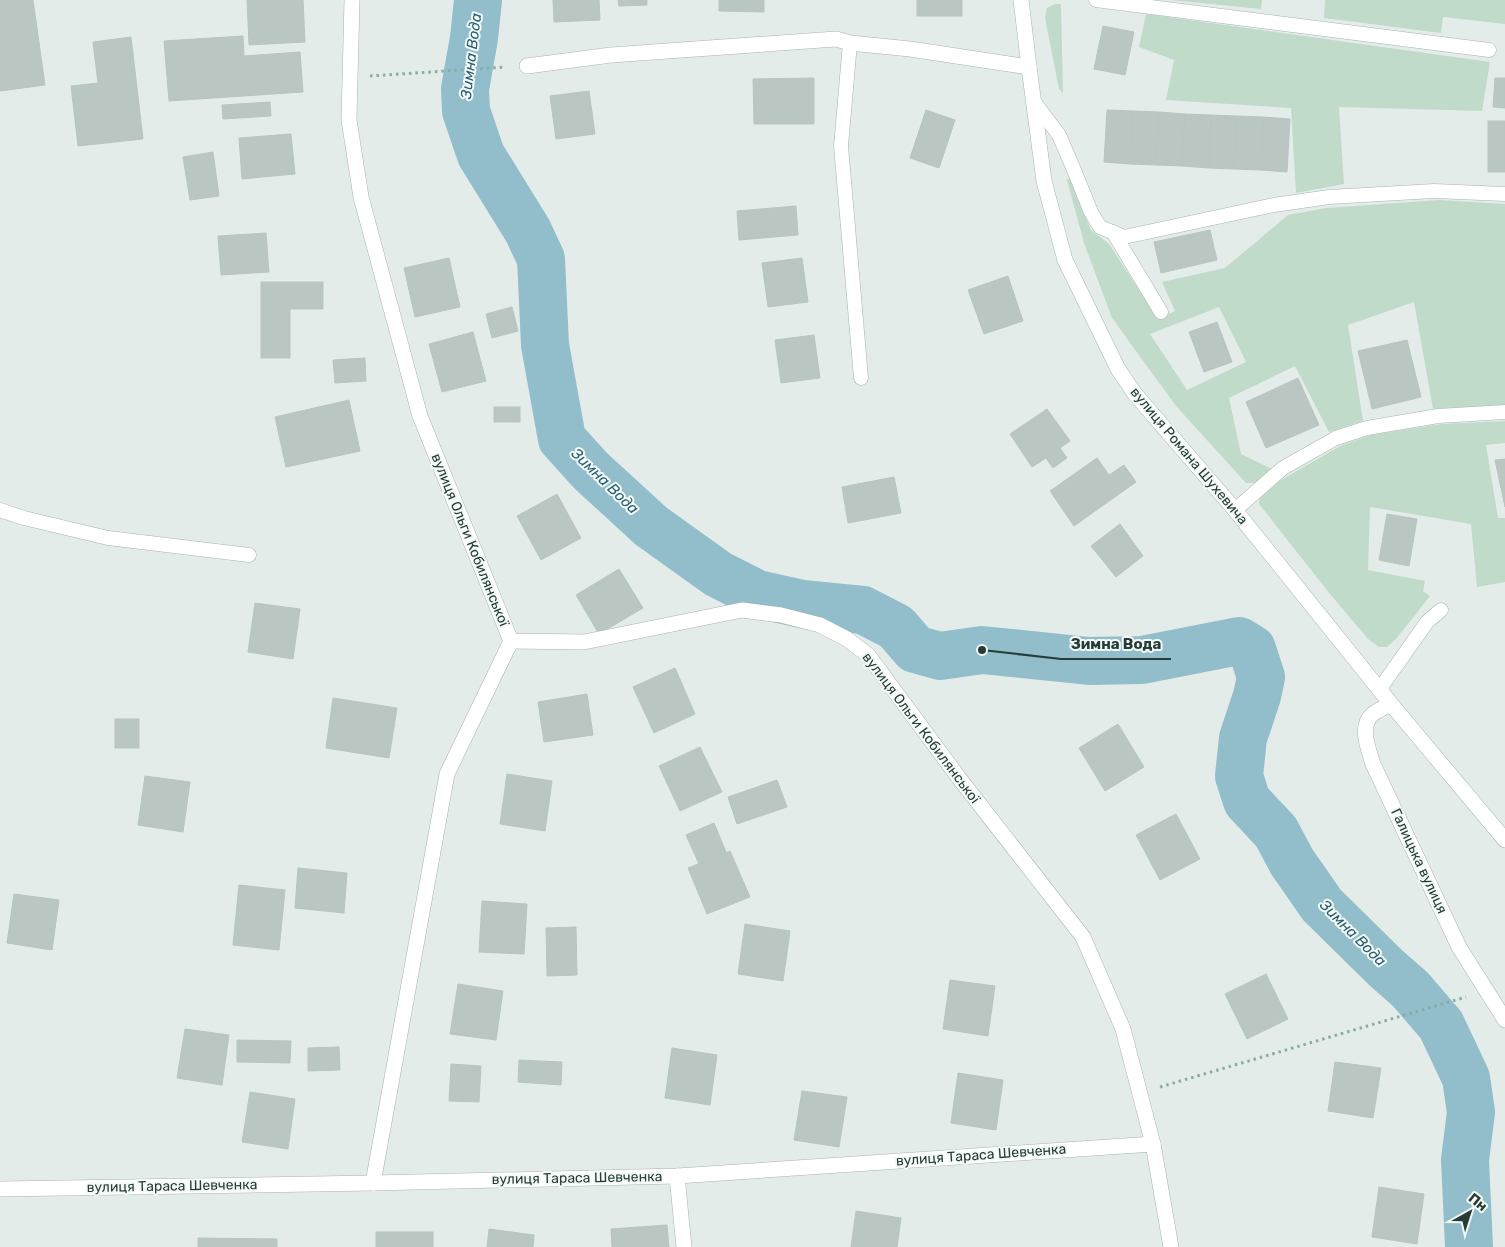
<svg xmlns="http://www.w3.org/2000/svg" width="1505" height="1247" viewBox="0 0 1505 1247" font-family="Rubik,sans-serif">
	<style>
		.green { fill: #c0dbc9; fill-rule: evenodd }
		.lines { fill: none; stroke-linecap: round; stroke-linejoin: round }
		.river { stroke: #92becb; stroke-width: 48 }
		.building { fill: #bac6c2; stroke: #b7c5c0 }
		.lane-casing { stroke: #a7b4b0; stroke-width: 15 }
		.street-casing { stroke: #a7b4b0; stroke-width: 16 }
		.secondary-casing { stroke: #a4b6b1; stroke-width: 16 }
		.path { stroke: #88aca3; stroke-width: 3; stroke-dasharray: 2.5 4; stroke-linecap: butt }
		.lane { stroke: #fff; stroke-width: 14 }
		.street { stroke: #fff; stroke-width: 15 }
		.secondary { stroke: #fff; stroke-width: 15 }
		.labels { text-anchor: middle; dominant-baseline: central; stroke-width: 4; stroke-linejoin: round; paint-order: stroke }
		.street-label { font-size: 14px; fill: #253c37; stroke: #f4f9f7 }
		.water-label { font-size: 15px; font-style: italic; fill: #265f71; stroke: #f4f9f7 }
		.leader { fill: none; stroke: #253c37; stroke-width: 2 }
		.callout-dot { fill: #253c37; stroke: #f4f9f7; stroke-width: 2 }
		.callout-label { font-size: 15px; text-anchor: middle; font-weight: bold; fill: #253c37; stroke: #f4f9f7; stroke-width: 4; stroke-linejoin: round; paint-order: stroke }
	</style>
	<rect width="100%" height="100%" fill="#e4ece9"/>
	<g class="green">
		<polygon points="1171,0 1262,0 1261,9"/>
		<polygon points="1325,0 1505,0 1505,24 1443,17 1441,33 1324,18"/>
		<polygon points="1055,4 1061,4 1063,93 1059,89 1045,18 1047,8"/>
		<polygon points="1146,14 1490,62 1482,111 1339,107 1344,184 1296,193 1291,108 1166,100 1174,60 1139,47"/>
		<path d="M1069 178 1072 181 1081 207 1091 230 1109 244 1158 319 1175 311 1162 282 1225 268 1288 215 1326 208 1439 200 1505 204V405L1433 409 1414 302 1348 325 1363 421 1329 432 1295 366 1229 398 1241 454 1272 469 1255 483H1246L1176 406 1112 318 1084 243 1067 180ZM1219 307 1246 362 1187 390 1150 334Z"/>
		<polygon points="1505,421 1505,443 1486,445 1498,518 1505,518 1505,582 1477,587 1471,524 1370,507 1368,570 1425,581 1423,591 1430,596 1396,639 1387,647 1379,647 1368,639 1330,594 1259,504 1260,496 1281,480 1342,445 1371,435 1441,424"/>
	</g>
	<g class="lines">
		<polyline class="river" points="478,0 474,38 465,89 466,111 481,155 528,231 541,259 545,345 562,439 591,471 651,526 718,574 757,594 802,604 863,610 896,627 915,649 940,656 982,650 1089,661 1142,660 1239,641 1252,649 1261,677 1257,696 1243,738 1239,776 1247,801 1276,832 1292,862 1322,905 1386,968 1410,989 1441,1025 1466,1078 1471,1112 1465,1160 1469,1247"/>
	</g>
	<g class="building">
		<polygon points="0,0 33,0 45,85 0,91"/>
		<polygon points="247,0 303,0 305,42 249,45"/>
		<polygon points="553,0 599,0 600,20 554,22"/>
		<polygon points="618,0 647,0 647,5 619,6"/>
		<polygon points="719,0 764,0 764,12 719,11"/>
		<rect x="917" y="0" width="45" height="16"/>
		<polygon points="1103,26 1134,32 1125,75 1094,69"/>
		<polygon points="243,36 244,56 300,52 303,92 169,101 164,41"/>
		<polygon points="131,37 143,139 78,146 71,86 98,83 93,42"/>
		<polygon points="814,78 814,124 754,124 753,79"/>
		<polygon points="1495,78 1505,78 1505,108 1493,107"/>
		<polygon points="589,91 595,134 556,139 550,96"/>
		<polygon points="270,102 271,116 223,119 222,105"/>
		<polygon points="926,110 955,120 939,168 910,158"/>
		<polygon points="1107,110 1133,111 1130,164 1104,162"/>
		<polygon points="1133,111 1159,112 1156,165 1130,164"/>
		<polygon points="1159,112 1185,114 1182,166 1156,165"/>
		<polygon points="1185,114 1211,115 1209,168 1182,166"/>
		<polygon points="1211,115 1237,116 1234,169 1209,168"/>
		<polygon points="1237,116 1263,117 1261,170 1234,169"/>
		<polygon points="1263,117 1290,119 1287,172 1261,170"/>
		<rect x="1488" y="121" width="17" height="51"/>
		<polygon points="291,134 295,174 242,179 239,138"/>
		<polygon points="213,152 219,196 190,200 183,157"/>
		<polygon points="796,206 798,235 739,240 737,211"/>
		<polygon points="1210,230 1217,260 1161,273 1154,242"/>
		<polygon points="266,233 269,272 221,275 218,236"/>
		<polygon points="449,258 460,307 415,317 404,268"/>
		<polygon points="802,258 808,302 768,307 762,263"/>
		<polygon points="1008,276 1023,321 984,334 968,290"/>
		<polygon points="261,282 323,282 323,309 290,309 290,358 261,358"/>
		<polygon points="512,307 518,331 492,338 486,314"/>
		<polygon points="1217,322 1232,362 1204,372 1189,332"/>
		<polygon points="473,332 486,381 442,392 429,344"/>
		<polygon points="814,335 820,378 781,383 775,340"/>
		<polygon points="1407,340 1421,397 1372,409 1358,351"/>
		<polygon points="365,358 366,381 335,383 333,360"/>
		<polygon points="1298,378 1319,425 1266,448 1246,402"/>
		<polygon points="349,400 360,451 286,467 275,417"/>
		<rect x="494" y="407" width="26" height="15"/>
		<polygon points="1047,409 1070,441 1060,448 1067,458 1053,468 1046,458 1032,467 1010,434"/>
		<polygon points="1097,458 1109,475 1124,465 1136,482 1074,526 1050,491"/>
		<polygon points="1505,459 1505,507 1495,460"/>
		<polygon points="894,477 901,513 848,523 842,487"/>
		<polygon points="557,494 581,538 541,560 517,516"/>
		<polygon points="1387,514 1417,519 1409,566 1379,560"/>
		<polygon points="1120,524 1143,556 1116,577 1091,546"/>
		<polygon points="619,569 643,608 599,634 576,595"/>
		<polygon points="255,603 300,609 293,659 248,652"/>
		<polygon points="675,668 695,714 654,733 633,687"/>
		<polygon points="587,694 593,735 544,742 538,702"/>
		<polygon points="333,698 397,708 389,758 326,748"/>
		<rect x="115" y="719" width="24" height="29"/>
		<polygon points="1118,724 1144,767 1105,791 1079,748"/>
		<polygon points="700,747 722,792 680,811 659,766"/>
		<polygon points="507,774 552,781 545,831 500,824"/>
		<polygon points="145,776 190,782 183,832 138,825"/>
		<polygon points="777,780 787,807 737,824 728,797"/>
		<polygon points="1176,814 1200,859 1160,880 1136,835"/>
		<polygon points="714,823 726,852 699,864 686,835"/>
		<polygon points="730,851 750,897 707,914 688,868"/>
		<polygon points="298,868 347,873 344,913 295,908"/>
		<polygon points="239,885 285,890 279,950 233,945"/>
		<polygon points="14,894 59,900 52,950 7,943"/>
		<polygon points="482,901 527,904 524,954 479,952"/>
		<polygon points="745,924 790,931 783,981 738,974"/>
		<polygon points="576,927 577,975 547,976 546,928"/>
		<polygon points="1266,974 1288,1019 1247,1039 1225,994"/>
		<polygon points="950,980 995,986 988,1036 943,1029"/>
		<polygon points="458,984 503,991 496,1040 450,1034"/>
		<polygon points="185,1029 229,1035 222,1085 177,1078"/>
		<polygon points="237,1040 291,1041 290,1063 237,1062"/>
		<polygon points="339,1047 340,1070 308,1071 308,1048"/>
		<polygon points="672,1048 717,1055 710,1105 665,1098"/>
		<polygon points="519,1060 562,1062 561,1085 518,1082"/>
		<polygon points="1335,1062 1381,1068 1373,1118 1328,1111"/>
		<polygon points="451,1064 481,1066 479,1102 449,1101"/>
		<polygon points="958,1073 1003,1080 996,1130 951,1123"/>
		<polygon points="802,1091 847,1097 839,1147 794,1140"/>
		<polygon points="250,1092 295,1099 288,1149 242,1142"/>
		<polygon points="1379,1187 1424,1194 1417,1244 1372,1237"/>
		<polygon points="856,1211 901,1218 897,1247 851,1247"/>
		<polygon points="667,1225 669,1247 612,1247 611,1229"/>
		<polygon points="489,1229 534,1235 533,1247 487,1247"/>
		<rect x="376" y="1232" width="57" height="15"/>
		<polygon points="198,1238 277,1239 277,1247 198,1247"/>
	</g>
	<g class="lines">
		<g class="lane-casing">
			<g id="lane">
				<polyline points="1096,0 1489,50"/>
				<polyline points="850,43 841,146 861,378"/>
				<polyline points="1034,102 1059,135 1074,170 1091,212 1100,227 1124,237 1274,205 1329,197 1434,191 1505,194"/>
				<polyline points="1113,232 1161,312"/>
				<polyline points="0,510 24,518 108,538 249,555"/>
				<polyline points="1235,510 1283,468 1336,438 1367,428 1438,416 1505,412"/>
				<polyline points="1379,690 1427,622 1441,610"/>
			</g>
		</g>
		<g class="street-casing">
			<g id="street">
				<polyline points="352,0 349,120 361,197 420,416 511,641 584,642 742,610 781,615 820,625 847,639 868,655 959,778 1083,937 1123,1029 1153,1144 1171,1247"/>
				<polyline points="527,66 611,55 836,39 850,43 910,49 1029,67"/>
				<path d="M1391 704C1385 707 1378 710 1373 714 1358 726 1369 750 1373 764L1459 947 1505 1020"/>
				<polyline points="677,1176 684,1247"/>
				<polyline points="373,1183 447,774 511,641"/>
				<polyline points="0,1189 373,1183 677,1176 1153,1144"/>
			</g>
		</g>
		<g class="secondary-casing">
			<polyline id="secondary" points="1021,0 1029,67 1044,181 1065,260 1118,369 1135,394 1235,510 1391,704 1505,840"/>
		</g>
		<g class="path">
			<polyline points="370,76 506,67"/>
			<polyline points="1160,1087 1466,997"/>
		</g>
		<use href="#lane" class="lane"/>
		<use href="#street" class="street"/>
		<use href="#secondary" class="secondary"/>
	</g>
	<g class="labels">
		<g class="street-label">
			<text transform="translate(1189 456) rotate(50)">вулиця Романа Шухевича</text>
			<text transform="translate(470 540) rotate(68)">вулиця Ольги Кобилянської</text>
			<text transform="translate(921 728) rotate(53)">вулиця Ольги Кобилянської</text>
			<text transform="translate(1419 861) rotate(65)">Галицька вулиця</text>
			<text transform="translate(981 1155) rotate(-4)">вулиця Тараса Шевченка</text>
			<text transform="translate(577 1178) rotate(-1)">вулиця Тараса Шевченка</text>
			<text transform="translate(172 1186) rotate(-1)">вулиця Тараса Шевченка</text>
		</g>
		<g class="water-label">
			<text transform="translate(471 56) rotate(-83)">Зимна Вода</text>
			<text transform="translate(605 481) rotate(44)">Зимна Вода</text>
			<text transform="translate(1353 933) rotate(45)">Зимна Вода</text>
		</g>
	</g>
	<path class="leader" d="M982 650L1061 659H1171"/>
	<circle class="callout-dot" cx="982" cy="650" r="5"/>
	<g class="callout-label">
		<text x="1116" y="649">Зимна Вода</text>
	</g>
	<g transform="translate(1470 1212) rotate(39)" stroke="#f4f9f7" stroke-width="4" paint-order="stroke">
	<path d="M0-4L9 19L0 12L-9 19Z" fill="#253c37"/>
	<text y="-8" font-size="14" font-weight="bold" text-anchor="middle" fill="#253c37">Пн</text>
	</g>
</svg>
